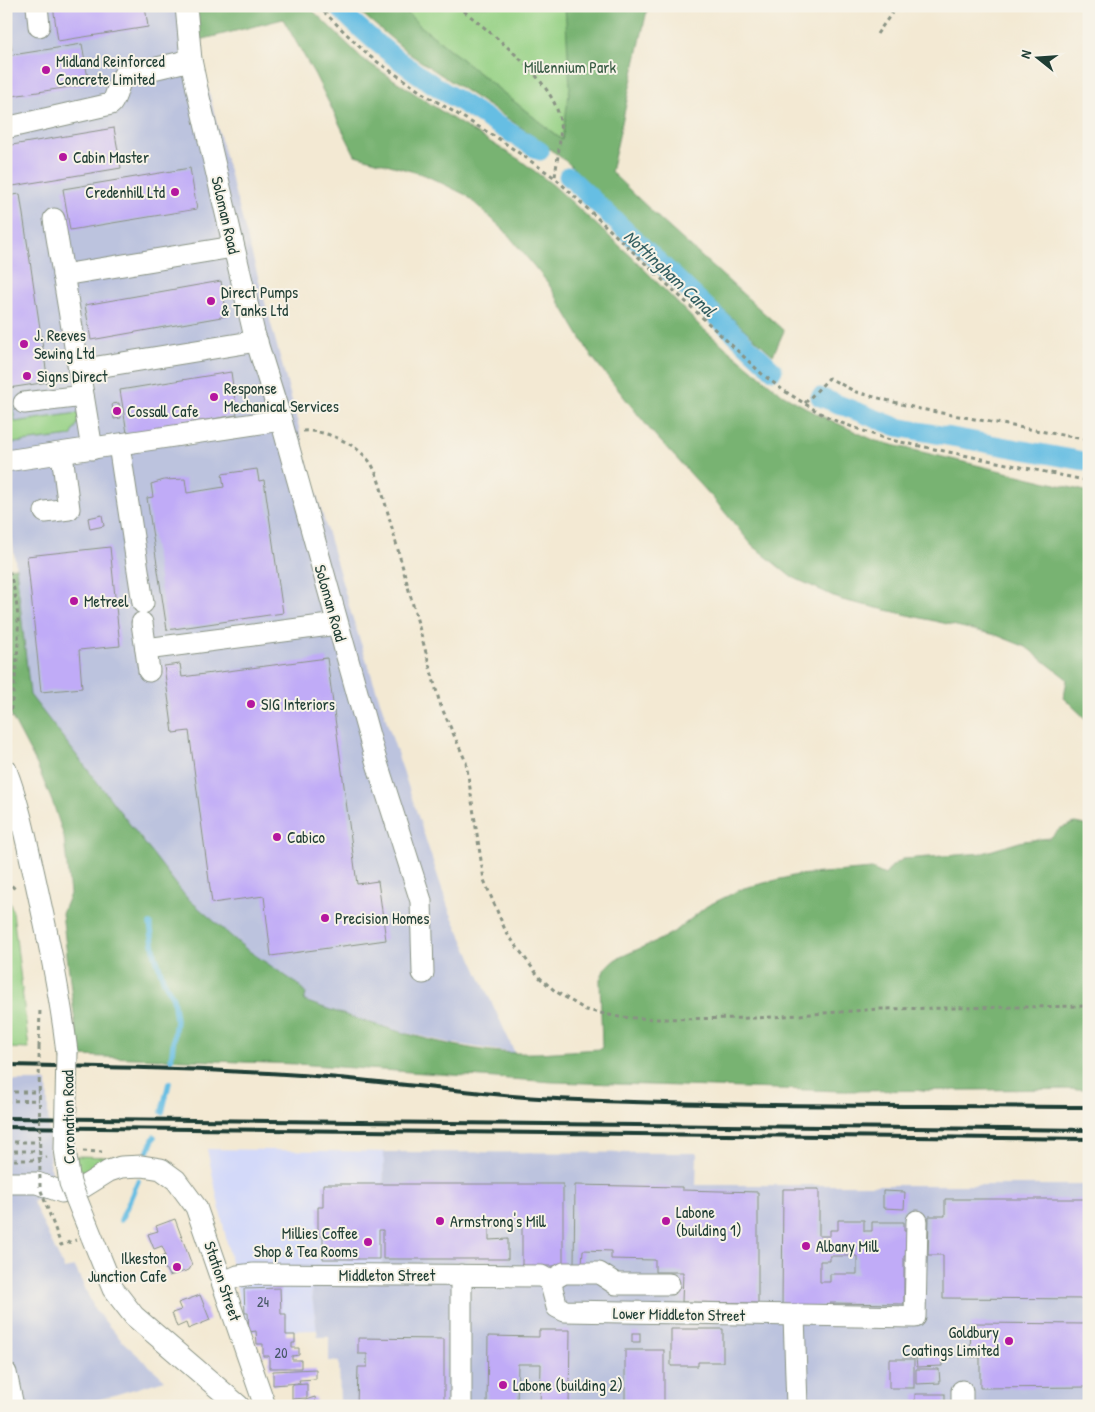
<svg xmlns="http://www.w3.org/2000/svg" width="1095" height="1412" viewBox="0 0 1095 1412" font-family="'Patrick Hand',sans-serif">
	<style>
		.built { fill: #d3d9f9 }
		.industrial { fill: #bcc3de }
		.green { fill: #96d185; stroke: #5a875c }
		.forest { fill: #78b372; stroke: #4c7853 }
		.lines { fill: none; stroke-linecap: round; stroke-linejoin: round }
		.stream { stroke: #66bee3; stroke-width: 5.5 }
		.canal { stroke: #66bee3; stroke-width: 19 }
		.building { fill: #c0abf7; fill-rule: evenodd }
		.minor-casing { stroke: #899384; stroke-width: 23 }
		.path { stroke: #899384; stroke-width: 3; stroke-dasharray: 4 4; stroke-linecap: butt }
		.minor { stroke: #fff; stroke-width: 21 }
		.rail { stroke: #1f3d34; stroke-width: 4 }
		.minor-bridge-casing { stroke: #899384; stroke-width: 23; stroke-linecap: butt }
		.path-bridge { stroke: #899384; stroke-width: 3; stroke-dasharray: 4 4; stroke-linecap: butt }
		.minor-bridge { stroke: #fff; stroke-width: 21 }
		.poi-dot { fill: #b5179e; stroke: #f7f3e8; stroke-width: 2 }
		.labels { text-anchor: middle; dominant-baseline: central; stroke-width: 4; stroke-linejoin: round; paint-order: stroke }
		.number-label { font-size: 14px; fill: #475865 }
		.poi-label { font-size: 16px; fill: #1f3d34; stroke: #f7f3e8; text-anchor: start }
		.park-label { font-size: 16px; fill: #375b44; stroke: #f7f3e8 }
		.street-label { font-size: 16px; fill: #1f3d34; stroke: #f7f3e8 }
		.water-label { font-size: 18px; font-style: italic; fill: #315d60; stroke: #f7f3e8 }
	</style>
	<rect width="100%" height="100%" fill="#f7f3e8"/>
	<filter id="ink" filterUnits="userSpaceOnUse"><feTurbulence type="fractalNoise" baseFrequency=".02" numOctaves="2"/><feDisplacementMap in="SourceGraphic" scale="10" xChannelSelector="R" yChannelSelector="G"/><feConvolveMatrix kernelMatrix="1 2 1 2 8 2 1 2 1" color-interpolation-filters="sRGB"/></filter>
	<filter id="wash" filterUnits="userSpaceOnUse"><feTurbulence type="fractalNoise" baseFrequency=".0096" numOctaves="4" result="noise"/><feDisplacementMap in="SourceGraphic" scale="20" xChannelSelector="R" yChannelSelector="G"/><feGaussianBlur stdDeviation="1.12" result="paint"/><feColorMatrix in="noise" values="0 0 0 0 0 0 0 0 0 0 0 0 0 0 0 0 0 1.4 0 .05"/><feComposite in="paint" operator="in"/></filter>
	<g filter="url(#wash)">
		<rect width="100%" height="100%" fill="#f3e9d3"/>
		<polygon class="built" points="207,1149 384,1152 382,1266 311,1290 317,1330 246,1332"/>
		<g class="industrial">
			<polygon points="6,6 194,6 196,41 226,160 297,419 304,451 351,613 449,910 515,1053 450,1043 381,1027 304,1001 299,985 246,949 186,897 30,695 16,567 6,497"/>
			<polygon points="6,1081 47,1081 50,1166 59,1199 32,1200 64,1269 75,1267 95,1310 122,1341 165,1380 77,1406 6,1406"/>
			<polygon points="384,1152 697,1153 696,1185 1089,1185 1089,1406 340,1406 339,1362 329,1361 329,1337 318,1337 311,1290 310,1266 382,1266"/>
		</g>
		<g class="green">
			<polygon points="401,6 648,6 562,140 418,24"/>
			<polygon points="6,370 15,422 78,413 79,421 71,436 6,444"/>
			<polygon points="6,893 13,912 29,1049 6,1048"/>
			<polygon points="76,1156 112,1157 112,1161 78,1173"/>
		</g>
		<g class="forest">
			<polygon points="194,6 308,6 363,59 456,121 520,160 553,185 634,259 702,328 782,394 819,415 876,441 1089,492 1089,722 1064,698 1067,679 1026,647 996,635 842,600 790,576 752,545 713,498 652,432 592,357 548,283 505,231 466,195 425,175 355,155 315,75 283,19 196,41"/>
			<polygon points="353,6 401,6 418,24 562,140 570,87 565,6 648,6 611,172 662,221 784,331 773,355 655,249 567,162 522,128 411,55"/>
			<path d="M16 567 30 695 186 897 246 949 299 985 306 994 304 1001C369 1023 446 1050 515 1053 543 1054 574 1050 602 1049L600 980 605 968 616 959 661 939 677 930 707 906 744 888 797 875 872 869 885 875 892 866 903 859 983 853 1023 841 1050 838 1061 828 1075 823 1089 826V1089L842 1091 553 1082 297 1064 79 1056 62 913 70 894 64 837 54 806 37 765 6 706V569Z"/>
		</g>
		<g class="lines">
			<g class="stream">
				<polyline points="150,924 155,955 164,981 173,998 176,1020 171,1061"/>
				<polyline points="162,1112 169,1083"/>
				<polyline points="148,1151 154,1137"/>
				<polyline points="121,1220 138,1181"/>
			</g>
			<g class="canal">
				<path d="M337 6C395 67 470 107 540 151"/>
				<polyline points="568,176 773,370"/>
				<polyline points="820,397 897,427 1089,462"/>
			</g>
		</g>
		<g id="blocks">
			<g class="building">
				<polygon points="53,6 145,6 148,27 58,41"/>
				<polygon points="6,15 12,50 6,50"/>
				<polygon points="82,44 89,84 6,97 6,56"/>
				<polygon points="114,128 121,168 7,187 6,146"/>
				<polygon points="190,168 197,209 70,230 63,189"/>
				<polygon points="20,194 48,382 9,388 6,370 6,196"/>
				<polygon points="221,281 227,316 91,340 85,305"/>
				<polygon points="231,372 237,415 127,433 120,390"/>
				<polygon points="119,403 121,418 114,419 112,404"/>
				<polygon points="257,469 259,481 264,480 283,613 167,630 147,498 153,497 151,484 164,480 185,479 187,493 224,487 222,474"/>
				<polygon points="102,515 104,526 90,529 88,518"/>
				<polygon points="110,547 120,646 79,650 82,688 41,692 27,556"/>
				<polygon points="327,658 357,884 378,881 386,940 271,956 264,896 212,903 189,731 173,733 164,666 180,664 182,677"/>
				<polygon points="323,1184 563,1184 563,1266 522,1266 522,1226 489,1226 489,1240 508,1239 508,1259 383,1259 383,1230 379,1230 379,1259 323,1259 323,1236 318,1236 318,1207 323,1207"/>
				<polygon points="575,1185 682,1187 682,1190 758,1192 758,1303 682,1302 683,1272 655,1272 655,1260 611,1259 611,1251 583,1250 582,1264 574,1264"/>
				<path d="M783 1189H819V1236H830V1230H838V1220H864V1231H872V1222H904V1231H910V1256H904V1304L830 1303V1306H782ZM830 1256H857V1274H830V1282H820V1261H830Z"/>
				<polygon points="883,1191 905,1192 904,1209 883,1208"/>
				<polygon points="945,1199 1089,1199 1089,1299 943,1298 943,1255 928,1255 929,1216 945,1216"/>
				<polygon points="175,1219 192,1265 189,1270 169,1276 163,1264 156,1267 154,1260 166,1255 162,1246 154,1249 148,1234 158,1231 156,1226"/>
				<polygon points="280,1288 281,1314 286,1314 286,1335 295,1335 295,1343 292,1343 292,1348 299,1348 299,1355 292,1356 292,1360 301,1360 301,1368 269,1368 269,1356 263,1356 263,1344 257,1344 256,1331 249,1332 248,1313 245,1313 244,1289"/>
				<polygon points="200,1295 210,1320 188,1329 186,1323 177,1327 172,1313 181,1310 178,1303"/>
				<polygon points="971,1323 1089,1324 1089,1387 980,1388 980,1357 970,1357"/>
				<polygon points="671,1329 723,1329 723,1362 698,1362 698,1366 671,1366"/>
				<polygon points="539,1330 570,1330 569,1406 540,1406 541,1364 518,1364 517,1406 487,1406 488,1336 539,1337"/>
				<rect x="632" y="1333" width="8" height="9"/>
				<polygon points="358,1338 444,1339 444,1406 357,1406 358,1367 367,1367 367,1354 358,1354"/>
				<rect x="625" y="1350" width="39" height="56"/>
				<polygon points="942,1357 942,1366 917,1367 916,1358"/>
				<rect x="889" y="1359" width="25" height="29"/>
				<polygon points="316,1369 316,1379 299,1380 300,1383 273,1385 273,1371"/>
				<polygon points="916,1369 939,1369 940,1383 916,1384"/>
				<polygon points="307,1384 307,1398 292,1399 292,1385"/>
				<rect x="915" y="1394" width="30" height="12"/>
				<polygon points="315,1397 316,1403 306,1406 286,1406"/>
			</g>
		</g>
	</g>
	<g filter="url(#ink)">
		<use href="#blocks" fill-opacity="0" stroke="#899384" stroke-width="1"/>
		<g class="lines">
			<g class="minor-casing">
				<g id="minor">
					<polyline points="37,6 39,26"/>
					<polyline points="186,6 191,60 197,89 254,333 281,420 375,757 421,901 423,973"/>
					<path d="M10 127 111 104C118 95 117 85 123 76L191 60"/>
					<polyline points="54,219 92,449"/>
					<polyline points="63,275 233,247"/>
					<polyline points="79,370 257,341"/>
					<polyline points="24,403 83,396"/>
					<polyline points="119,445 143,603"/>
					<polyline points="6,461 281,420"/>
					<polyline points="45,512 69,509 62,454"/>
					<polyline points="142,623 149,671"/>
					<polyline points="146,649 337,624"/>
					<path d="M6 770C19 804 26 839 34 874 47 933 60 992 67 1052"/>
					<polyline points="6,1183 37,1183 62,1192 80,1189 109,1171 121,1167 142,1166 161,1169 176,1180 196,1207 265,1406"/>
					<polyline points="87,1225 113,1289 134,1316 239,1406"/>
					<polyline points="550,1281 557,1307 565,1311 915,1317 917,1221"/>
					<polyline points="550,1281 564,1273 599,1273 616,1284 669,1284"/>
					<polyline points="224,1282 238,1276 254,1274 541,1276 550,1281"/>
					<polyline points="794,1316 797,1406"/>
					<polyline points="6,1373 13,1406"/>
					<polyline points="962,1391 962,1406"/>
					<polyline points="461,1406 461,1275"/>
				</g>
			</g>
			<g class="path">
				<polyline points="318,6 369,56 424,94 499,139 555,178 762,374 783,390 818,412 836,421 886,439 1089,481"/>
				<path d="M458 6C490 33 549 75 559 116 563 134 557 159 555 177"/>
				<polyline points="877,34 897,6"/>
				<polyline points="805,403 829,378 856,392 920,409 1089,440"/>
				<path d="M303 431C325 429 360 445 372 465 377 474 380 485 383 495L440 704 466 762 484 880 506 932 539 977 555 991 586 1010 619 1017 656 1019 758 1018 879 1009 1089 1006"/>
				<polyline points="6,525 8,541 6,547"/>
				<path d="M6 564C26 611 17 666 10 715"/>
				<polyline points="6,851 9,861"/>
				<polyline points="6,880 17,891"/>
				<polyline points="39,1047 40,1008"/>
				<polyline points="6,1092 39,1092"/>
				<polyline points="6,1101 39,1100"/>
				<polyline points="6,1142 39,1142"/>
				<polyline points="6,1151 39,1151"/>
				<polyline points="83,1151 102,1152"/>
				<polyline points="6,1160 32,1160 47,1157"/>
			</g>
			<use href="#minor" class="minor"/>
			<g class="rail">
				<path d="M6 1065C113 1067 221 1069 327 1077 398 1083 468 1093 539 1098 722 1108 905 1105 1089 1107"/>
				<polyline points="6,1118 1089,1130"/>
				<polyline points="6,1127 1089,1139"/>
			</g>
			<g class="minor-bridge-casing">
				<polyline id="minor-bridge" points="67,1052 65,1149 70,1183 87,1225"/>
			</g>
			<polyline class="path-bridge" points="39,1047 40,1188 61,1245 76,1240"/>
			<use href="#minor-bridge" class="minor-bridge"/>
		</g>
	</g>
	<g class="poi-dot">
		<circle cx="46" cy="70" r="5"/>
		<circle cx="63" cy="157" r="5"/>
		<circle cx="175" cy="192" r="5"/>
		<circle cx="211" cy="301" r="5"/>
		<circle cx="24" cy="344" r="5"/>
		<circle cx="27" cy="376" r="5"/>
		<circle cx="214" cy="397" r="5"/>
		<circle cx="117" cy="411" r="5"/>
		<circle cx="74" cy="601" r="5"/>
		<circle cx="251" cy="704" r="5"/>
		<circle cx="277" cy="837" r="5"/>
		<circle cx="325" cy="918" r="5"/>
		<circle cx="440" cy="1221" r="5"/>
		<circle cx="666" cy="1221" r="5"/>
		<circle cx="368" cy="1242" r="5"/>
		<circle cx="806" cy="1246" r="5"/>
		<circle cx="177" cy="1267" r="5"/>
		<circle cx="1009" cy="1341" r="5"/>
		<circle cx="503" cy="1385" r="5"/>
	</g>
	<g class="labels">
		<g class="number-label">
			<text x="263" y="1301">24</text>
			<text x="281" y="1352">20</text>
		</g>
		<g class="poi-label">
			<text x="56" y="61">Midland Reinforced<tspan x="56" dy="18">Concrete Limited</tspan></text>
			<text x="73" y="157">Cabin Master</text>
			<text x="165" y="192" text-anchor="end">Credenhill Ltd</text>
			<text x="221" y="292">Direct Pumps<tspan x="221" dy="18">&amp; Tanks Ltd</tspan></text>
			<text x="34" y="335">J. Reeves<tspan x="34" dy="18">Sewing Ltd</tspan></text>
			<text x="37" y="376">Signs Direct</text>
			<text x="224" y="388">Response<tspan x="224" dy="18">Mechanical Services</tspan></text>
			<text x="127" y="411">Cossall Cafe</text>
			<text x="84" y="601">Metreel</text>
			<text x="261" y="704">SIG Interiors</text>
			<text x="287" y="837">Cabico</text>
			<text x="335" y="918">Precision Homes</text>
			<text x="676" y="1212">Labone<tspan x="676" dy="18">(building 1)</tspan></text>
			<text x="450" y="1221">Armstrong's Mill</text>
			<text x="358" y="1233" text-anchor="end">Millies Coffee<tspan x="358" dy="18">Shop &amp; Tea Rooms</tspan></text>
			<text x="816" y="1246">Albany Mill</text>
			<text x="167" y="1258" text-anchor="end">Ilkeston<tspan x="167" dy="18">Junction Cafe</tspan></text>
			<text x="999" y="1332" text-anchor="end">Goldbury<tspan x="999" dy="18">Coatings Limited</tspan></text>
			<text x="513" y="1385">Labone (building 2)</text>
		</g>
		<g class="park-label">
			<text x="570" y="67">Millennium Park</text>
		</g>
		<g class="street-label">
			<text transform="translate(226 215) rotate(77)">Soloman Road</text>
			<text transform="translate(331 603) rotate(74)">Soloman Road</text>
			<text transform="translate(68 1117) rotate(-91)">Coronation Road</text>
			<text x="387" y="1275">Middleton Street</text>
			<text transform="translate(223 1281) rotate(71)">Station Street</text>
			<text transform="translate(679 1314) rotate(1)">Lower Middleton Street</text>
		</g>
		<g class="water-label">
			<text transform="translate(670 273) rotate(43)">Nottingham Canal</text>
		</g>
	</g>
	<rect width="1095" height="1412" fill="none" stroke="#f7f3e8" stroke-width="25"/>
	<g transform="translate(1038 58) rotate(287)" stroke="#f7f3e8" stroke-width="4" paint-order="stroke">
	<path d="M0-4L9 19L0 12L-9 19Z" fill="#1f3d34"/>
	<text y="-8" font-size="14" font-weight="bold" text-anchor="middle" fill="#1f3d34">N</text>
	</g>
</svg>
